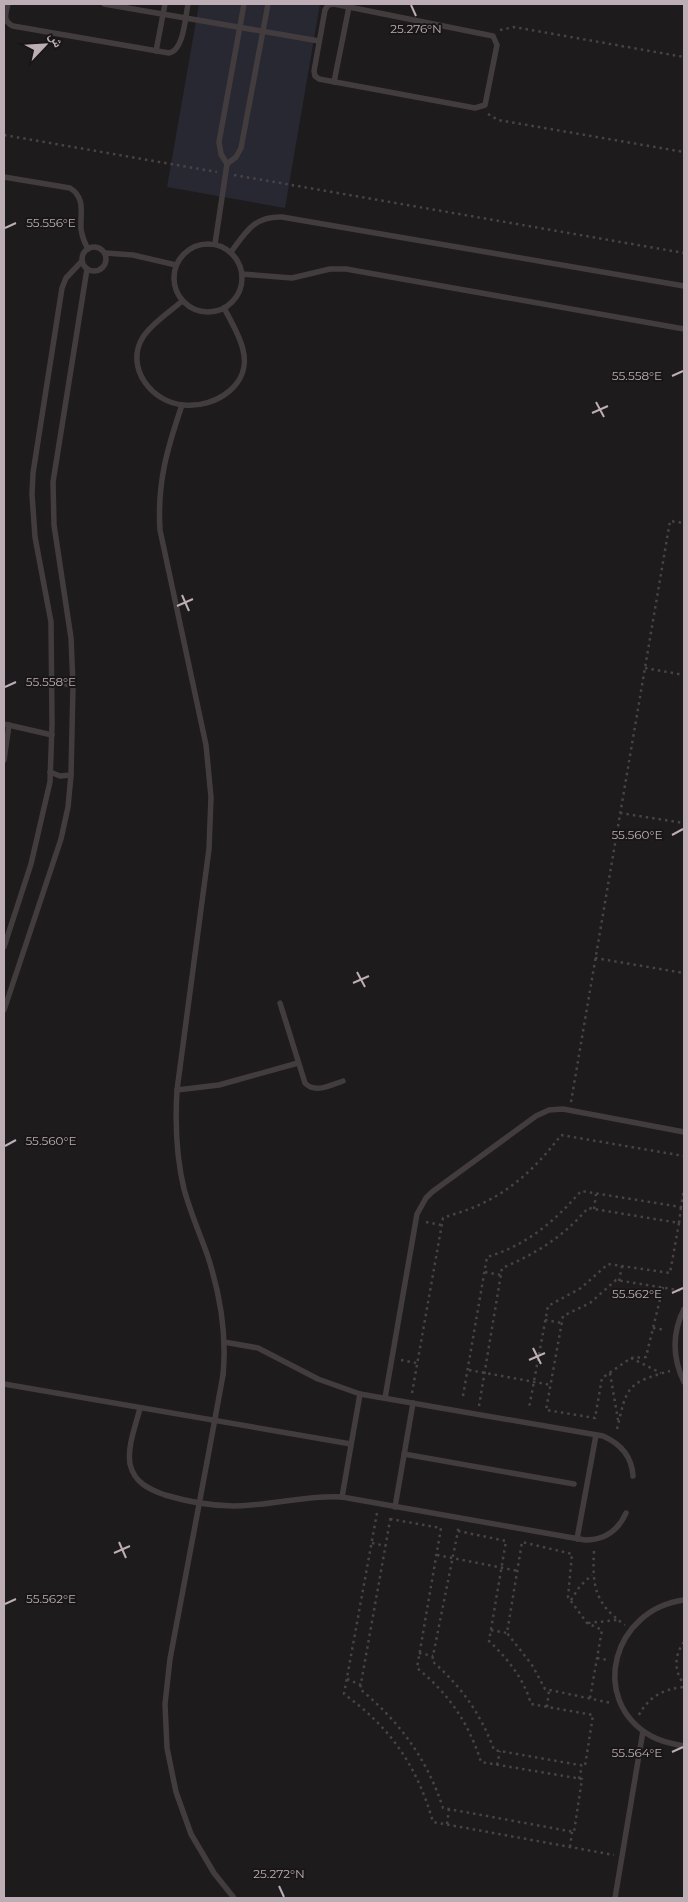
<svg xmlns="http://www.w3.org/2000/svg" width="688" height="1902" viewBox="0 0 688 1902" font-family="Montserrat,'Noto Naskh Arabic',sans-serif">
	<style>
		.green { fill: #282833 }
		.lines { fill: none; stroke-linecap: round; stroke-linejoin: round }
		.path { stroke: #4a4245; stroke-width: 2.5; stroke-dasharray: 2.5 4; stroke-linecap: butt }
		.lane { stroke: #433c3e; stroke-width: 5.5 }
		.lane-bridge { stroke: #433c3e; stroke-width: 5.5 }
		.ticks { fill: none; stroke: #bdadb4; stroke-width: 2 }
		.ticks-label { font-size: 12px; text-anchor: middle; fill: #bdadb4; stroke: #181616; stroke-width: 4; stroke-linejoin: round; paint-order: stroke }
	</style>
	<rect width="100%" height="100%" fill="#1d1b1b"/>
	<polygon class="green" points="199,4 320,4 285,208 167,187"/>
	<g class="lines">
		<g class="path">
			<polyline points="500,30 514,27 684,57"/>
			<polyline points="488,114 498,120 684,152"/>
			<polyline points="4,135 217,172"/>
			<polyline points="234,175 684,253"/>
			<polyline points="645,668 684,675"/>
			<polyline points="620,813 684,823"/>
			<polyline points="595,958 684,973"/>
			<polyline points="571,1102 670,521 684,523"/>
			<polyline points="594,1209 596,1194"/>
			<polyline points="426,1222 441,1225"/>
			<polyline points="679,1223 681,1207"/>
			<polyline points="485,1272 501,1275"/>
			<polyline points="619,1281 622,1266"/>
			<polyline points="663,1287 646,1357 631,1358 602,1378 595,1418 546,1410 563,1316 590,1303 616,1280 684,1291"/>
			<polyline points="545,1320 562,1323"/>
			<polyline points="653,1328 666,1330"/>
			<polyline points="631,1358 661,1373"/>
			<polyline points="401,1360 417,1363"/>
			<polyline points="469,1370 551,1385"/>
			<polyline points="610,1373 618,1420"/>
			<path d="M412 1393 443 1218C456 1213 470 1210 483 1203 515 1188 540 1163 561 1135L684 1156"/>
			<path d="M463 1396 487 1257C527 1245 554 1222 581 1191L681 1207 684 1189"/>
			<path d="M479 1406 502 1268C536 1254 564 1236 588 1208L679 1223 670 1273 608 1264 581 1288 548 1306 529 1408"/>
			<path d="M617 1429C627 1387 626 1383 670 1371"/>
			<path d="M377 1513 344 1694C391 1728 417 1766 433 1822L614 1855"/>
			<path d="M390 1519 441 1528 417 1668C448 1693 469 1723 481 1762L582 1779 574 1832 443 1808C427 1759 400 1722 360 1689L391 1515"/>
			<path d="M458 1531 506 1541 489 1641C508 1659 524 1679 531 1704L593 1715 585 1766 494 1750C481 1714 461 1686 432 1661L458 1531V1528"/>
			<polyline points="372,1543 386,1546"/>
			<path d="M594 1551C592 1586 595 1604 625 1625"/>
			<polyline points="437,1555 518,1571"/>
			<polyline points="571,1600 580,1586 592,1575"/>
			<polyline points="588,1623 617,1620"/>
			<polyline points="491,1630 507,1633"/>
			<path d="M684 1642C674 1655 674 1672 684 1684"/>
			<polyline points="419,1653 433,1656"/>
			<polyline points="597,1658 608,1660"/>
			<polyline points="347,1679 361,1685"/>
			<polyline points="590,1698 602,1630 587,1623 568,1597 572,1554 522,1542 507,1633 532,1665 545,1689 611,1703"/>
			<polyline points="547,1707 549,1690"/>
			<path d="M639 1715C649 1696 664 1689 684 1687"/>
			<polyline points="497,1765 500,1751"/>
			<polyline points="579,1779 582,1766"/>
			<polyline points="447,1824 449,1809"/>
			<polyline points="570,1847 572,1832"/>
		</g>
		<g class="lane">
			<path d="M8 4C6 13 2 21 13 26L169 53C184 50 185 18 188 4"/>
			<polyline points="104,4 319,41"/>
			<polygon points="334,4 493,36 497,45 485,105 475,108 319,79 315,76 314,71 325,10 328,5"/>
			<polyline points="156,51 165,4"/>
			<polyline points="334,82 349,7"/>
			<polyline points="227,164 221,154 219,142 244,4"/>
			<path d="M4 177 70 188C86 198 80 213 81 229 82 236 84 242 88 249"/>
			<circle cx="208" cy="278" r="34"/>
			<polyline points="215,244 227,164 236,157 241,148 268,4"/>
			<circle cx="94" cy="259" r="12"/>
			<path d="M231 252C246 232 254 216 282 217L684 286"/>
			<polyline points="105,253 133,255 176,265"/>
			<polyline points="242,274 292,278 330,269 346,269 684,329"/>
			<path d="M182 301C170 312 152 323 143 337 124 367 152 403 184 405 215 408 252 385 243 350 240 336 231 321 224 308"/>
			<path d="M182 405C167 449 157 483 160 530L206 745 211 797 209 849 177 1090C175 1123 176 1156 184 1189 190 1211 199 1232 207 1254 220 1293 227 1334 223 1375"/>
			<polyline points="52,685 63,683 73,686"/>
			<polyline points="4,724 52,735"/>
			<polyline points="4,760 9,725"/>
			<polyline points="50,772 60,776 71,775"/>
			<polyline points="4,947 31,864 50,782 52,724 51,622 35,537 32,494 33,473 62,288 66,278 82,261"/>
			<path d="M280 1003 305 1083C315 1094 331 1085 343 1081"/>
			<polyline points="4,1010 61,839 68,807 71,775 73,686 71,638 54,525 53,482 87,269"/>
			<polyline points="177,1090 219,1085 298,1063"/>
			<path d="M684 1309C672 1333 672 1357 684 1382"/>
			<path d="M224 1342 258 1348 318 1379 360 1394 603 1436C621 1444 632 1456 633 1476"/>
			<polyline points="4,1384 351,1444"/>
			<polyline points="385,1398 417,1214 426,1198 432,1192 536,1116 549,1110 563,1109 684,1132"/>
			<path d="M140 1408C136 1425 127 1446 130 1464 134 1482 148 1489 165 1495 192 1503 222 1508 251 1505 282 1503 311 1495 342 1497L585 1540C605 1540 618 1531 626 1513"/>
			<polyline points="404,1454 574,1484"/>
			<polyline points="207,1462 170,1659 165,1704 167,1748 176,1792 191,1834 214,1873 234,1898"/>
			<polyline points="342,1497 360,1394"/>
			<polyline points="395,1507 413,1403"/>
			<polyline points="577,1539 596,1435"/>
			<path d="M684 1600C614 1609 587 1699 651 1736 661 1742 673 1744 684 1746"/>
			<polyline points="615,1898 643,1731"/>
		</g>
		<polyline class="lane-bridge" points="207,1462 223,1375"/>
	</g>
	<path class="ticks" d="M411 5 416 16M5 228 16 223M672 376 683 371M596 402 604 417M592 413 608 406M182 595 189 611M177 606 193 599M5 687 16 682M672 835 683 829M357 972 365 987M353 983 369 976M5 1146 16 1140M672 1293 683 1288M533 1348 541 1364M529 1360 545 1353M119 1542 126 1558M114 1553 130 1546M5 1604 16 1599M672 1752 683 1747M279 1886 284 1897"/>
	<g class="ticks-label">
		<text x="416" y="33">25.276°N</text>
		<text x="51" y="227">55.556°E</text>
		<text x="637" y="380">55.558°E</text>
		<text x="51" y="686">55.558°E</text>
		<text x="637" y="839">55.560°E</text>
		<text x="51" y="1145">55.560°E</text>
		<text x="637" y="1298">55.562°E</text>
		<text x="51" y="1603">55.562°E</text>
		<text x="637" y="1757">55.564°E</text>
		<text x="279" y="1878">25.272°N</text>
	</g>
	<rect width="688" height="1902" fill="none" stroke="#bdadb4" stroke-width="10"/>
	<g transform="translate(45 45) rotate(65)" stroke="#181616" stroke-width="4" paint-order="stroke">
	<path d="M0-4L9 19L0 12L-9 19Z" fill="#bdadb4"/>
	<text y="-8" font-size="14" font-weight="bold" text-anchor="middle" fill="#bdadb4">ش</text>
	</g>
</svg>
